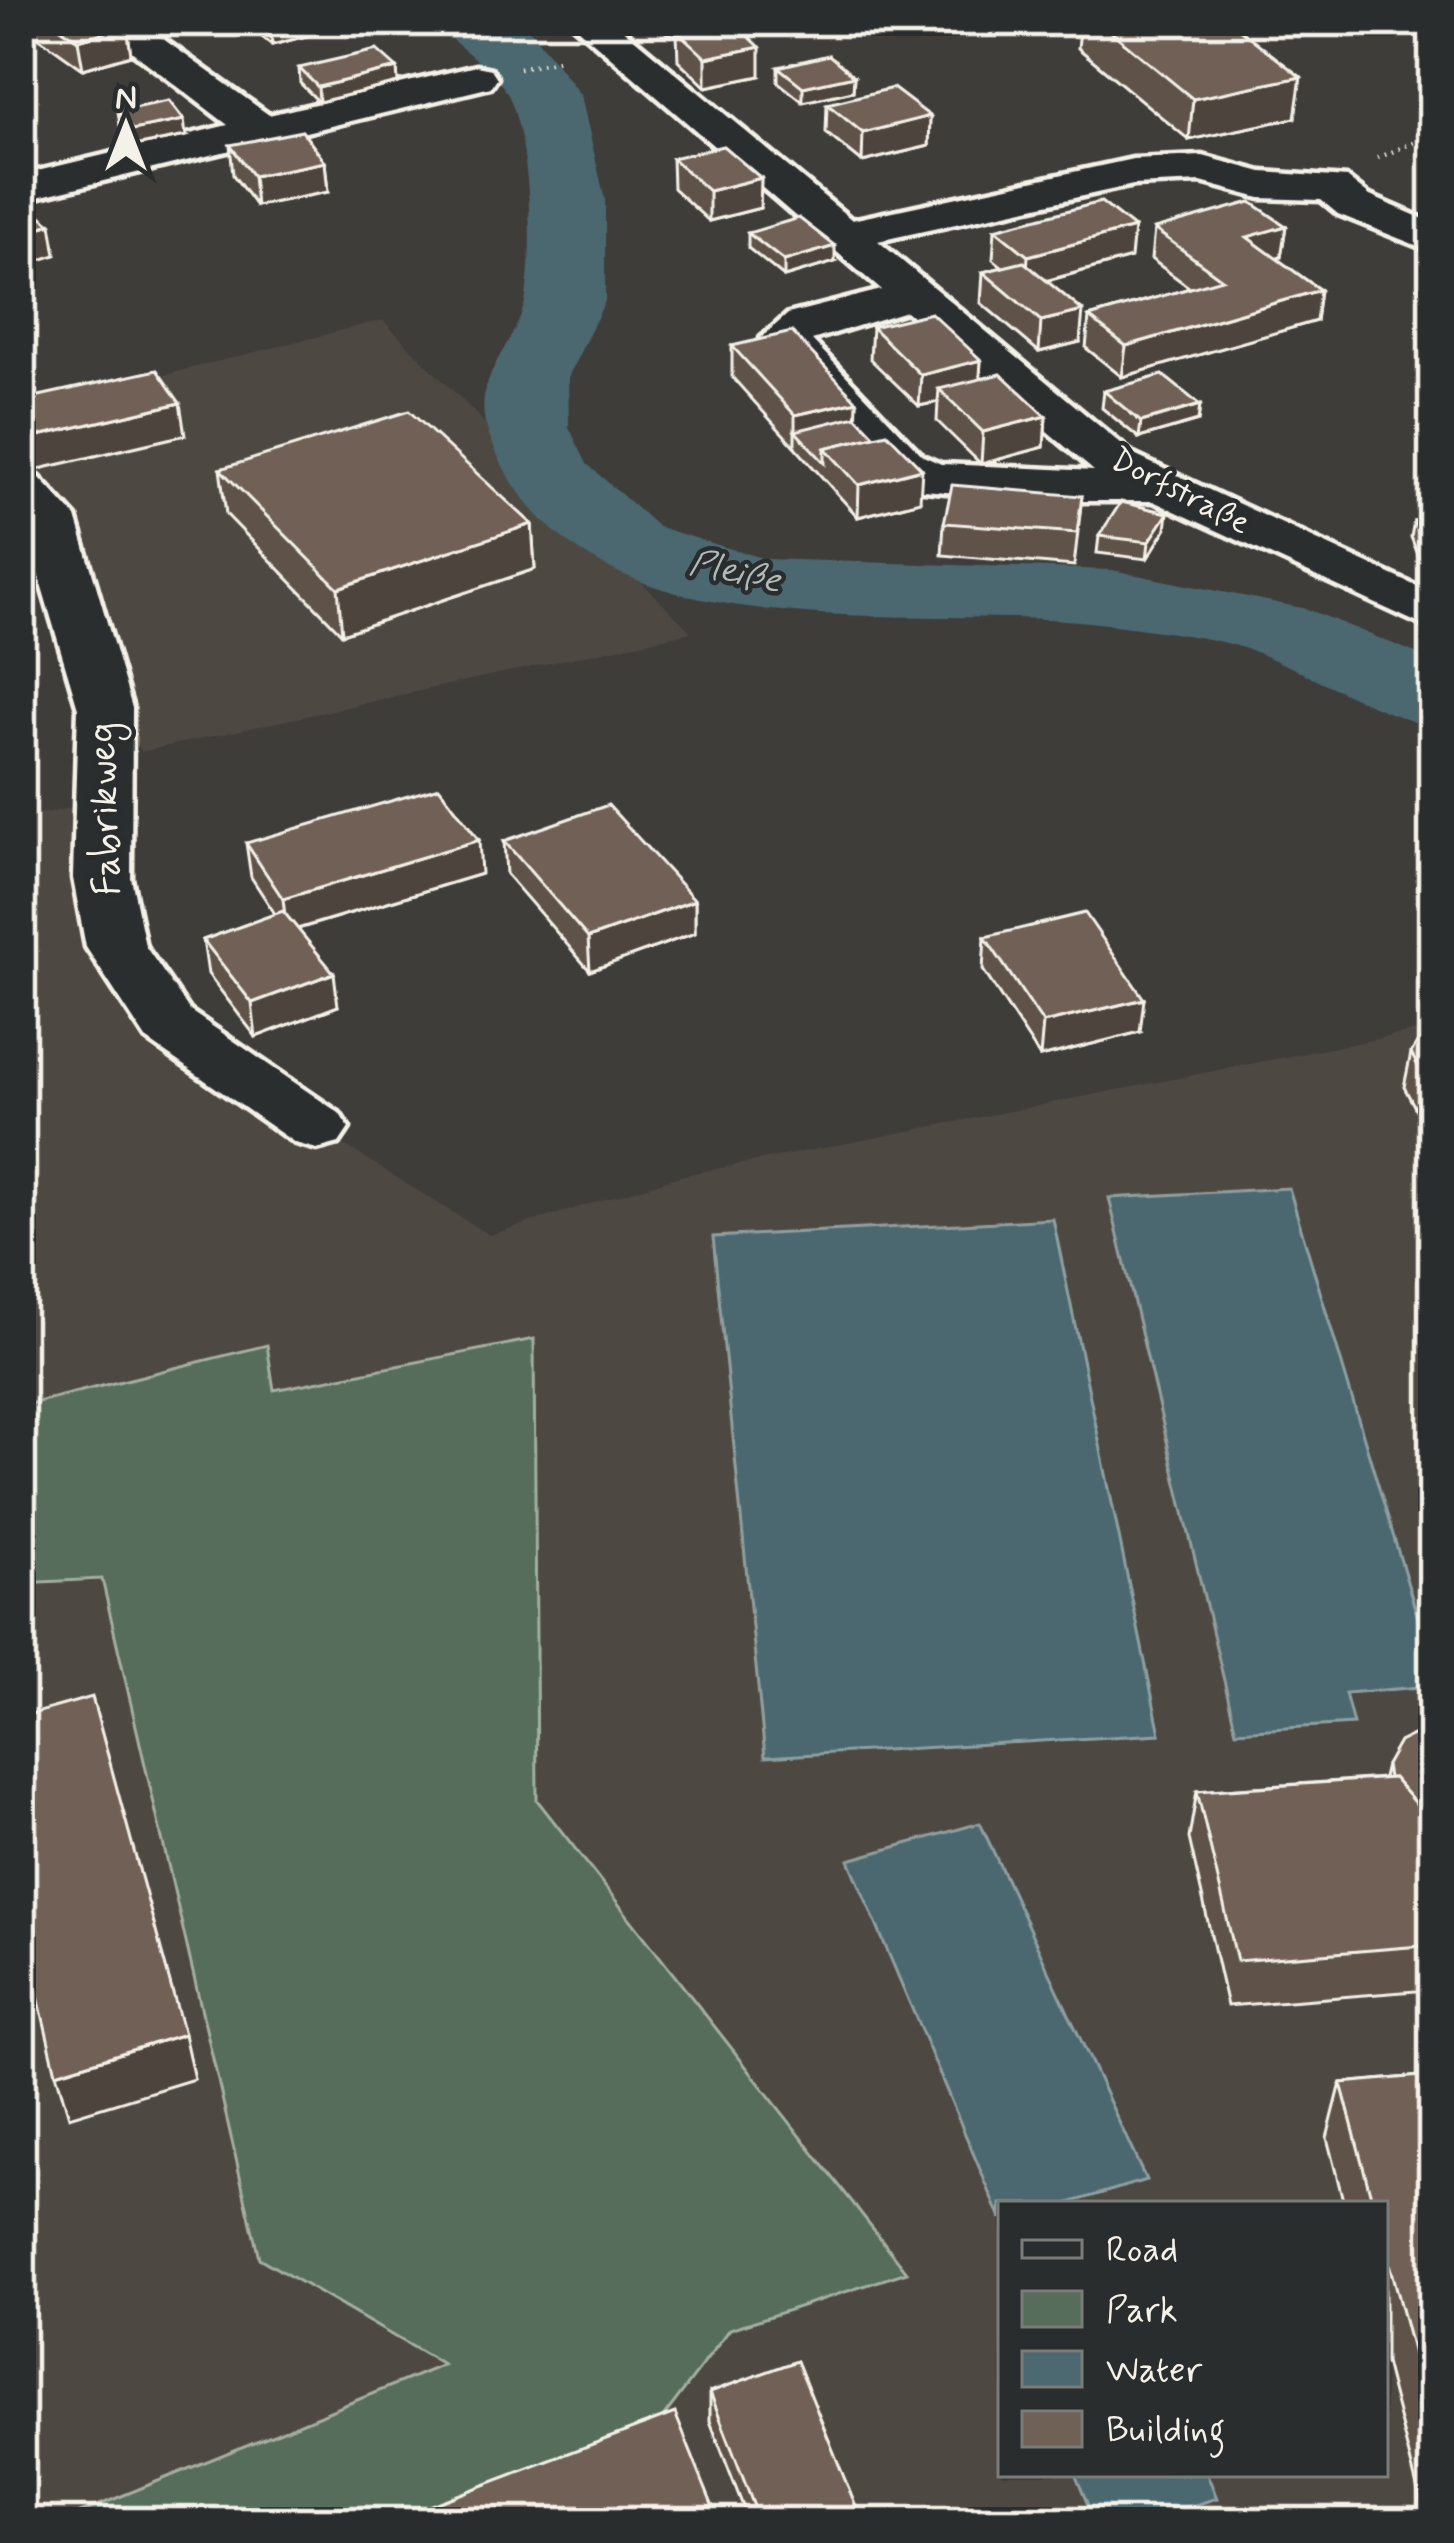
<svg xmlns="http://www.w3.org/2000/svg" width="1454" height="2543" viewBox="0 0 1454 2543" font-family="Mynerve,sans-serif">
	<style>
		.built { fill: #4d4842; fill-rule: evenodd }
		.green { fill: #556d5a; stroke: #a4afa1; stroke-width: 3 }
		.water { fill: #4c6870; stroke: #8f9fa0; stroke-width: 3 }
		.lines { fill: none; stroke-linecap: round; stroke-linejoin: round }
		.river { fill: #4c6870; fill-rule: evenodd }
		.minor-casing { stroke: #f4f1e8; stroke-width: 9 }
		.path { stroke: #f4f1e8; stroke-width: 4.5; stroke-dasharray: 1.5 6; stroke-linecap: butt }
		.minor { fill: #2a2d2e; fill-rule: evenodd }
		.wall { fill: #5f534a; stroke: #f4f1e8; stroke-width: 3 }
		.shaded-wall { fill: #4e443c; stroke: #f4f1e8; stroke-width: 3 }
		.building { fill: #6f6156; stroke: #f4f1e8; stroke-width: 3 }
		.labels { text-anchor: middle; dominant-baseline: central; stroke-width: 9; stroke-linejoin: round; paint-order: stroke }
		.far-street-label { font-size: 33px; fill: #f4f1e8; stroke: #2a2d2e }
		.far-water-label { font-size: 36px; font-style: italic; fill: #b1bab8; stroke: #2a2d2e }
		.street-label { font-size: 39px; fill: #f4f1e8; stroke: #2a2d2e }
	</style>
	<rect width="100%" height="100%" fill="#3f3d3a"/>
	<filter id="ink" filterUnits="userSpaceOnUse"><feTurbulence type="fractalNoise" baseFrequency=".00833" numOctaves="2"/><feDisplacementMap in="SourceGraphic" scale="24" xChannelSelector="R" yChannelSelector="G"/><feConvolveMatrix kernelMatrix="1 2 1 2 8 2 1 2 1" color-interpolation-filters="sRGB"/></filter>
	<g filter="url(#ink)">
		<g class="built">
			<polygon points="383,320 691,632 140,752 66,525 21,468 21,411"/>
			<path d="M101 802 116 947 317 1128 489 1235 680 1176 1433 1028V2522H21V818ZM1001 2204H1385V2474H1001Z"/>
		</g>
		<polygon class="green" points="534,1339 537,1800 907,2272 730,2329 655,2428 400,2522 58,2522 443,2365 259,2258 102,1579 21,1583 21,1406 267,1345 274,1390"/>
		<g class="water">
			<polygon points="1289,1188 1433,1668 1433,1686 1345,1693 1353,1724 1236,1731 1109,1198"/>
			<polygon points="1053,1219 1160,1734 765,1757 713,1237"/>
			<polygon points="980,1823 1146,2180 1066,2204 1001,2204 1001,2219 849,1860"/>
			<polygon points="1075,2474 1207,2474 1217,2498 1141,2522 1095,2522"/>
		</g>
		<g class="lines">
			<path class="river" d="M435 21H516L532 32 581 96 605 200V301L568 377 569 427 587 464 658 527 765 559 1112 570 1307 609 1433 660V727C1373 712 1316 676 1258 653 1216 637 1160 631 1115 625 920 597 575 674 488 432 468 378 518 345 526 297 534 243 530 150 510 99 495 64 456 51 435 21Z"/>
			<g class="minor-casing">
				<g id="minor">
					<polygon points="92,21 138,21 269,115 476,66 491,69 497,78 491,87 21,201 21,175 228,125"/>
					<path d="M569 21H613L852 220 1133 159 1203 156 1262 172 1347 178 1370 196 1433 223V252L1338 214 1321 200 1260 198 1201 182 1133 185 878 241 1134 455 1433 594V630L1153 501H1044L913 489 889 476 761 338 788 314 881 290ZM906 311 1094 471 941 464 923 456 812 340Z"/>
					<polygon points="21,473 39,477 76,517 132,708 131,878 145,946 190,1011 339,1113 349,1128 339,1143 317,1149 295,1143 146,1039 86,947 73,878 78,708 21,516"/>
				</g>
			</g>
			<g class="path">
				<polyline points="519,68 563,59"/>
				<polyline points="1378,158 1433,134"/>
			</g>
			<use href="#minor" class="minor"/>
		</g>
		<g class="wall">
			<polygon points="27,21 119,21 127,26 131,55 83,69 28,30"/>
			<polygon points="242,21 316,21 317,33 272,45"/>
			<polygon points="649,21 724,21 760,76 706,87 678,60 677,34 671,36"/>
			<polygon points="1081,21 1229,21 1295,118 1189,140 1078,48"/>
			<polygon points="778,67 854,76 853,91 803,102 778,82"/>
			<polygon points="299,68 397,68 398,83 319,102 300,83"/>
			<polygon points="827,104 930,116 929,146 862,162 826,133"/>
			<polygon points="118,111 186,136 134,146 120,126"/>
			<polygon points="230,145 325,162 328,192 256,206 233,175"/>
			<polygon points="672,158 761,178 760,208 709,221 673,188"/>
			<polygon points="1286,226 1281,257 1276,258 1320,290 1316,321 1122,377 1086,348 1089,317 1190,288 1151,259 1154,229"/>
			<polygon points="995,229 1131,258 1047,281 1080,342 1039,352 981,303 983,272 1003,267 993,259"/>
			<polygon points="748,233 835,262 784,277 748,248"/>
			<polygon points="872,327 981,360 980,379 1046,416 1044,447 981,464 937,421 938,402 919,406 870,359"/>
			<polygon points="732,346 857,401 856,416 920,501 858,517 732,377"/>
			<polygon points="1104,391 1200,405 1198,421 1139,438 1102,408"/>
			<polygon points="1433,464 1433,510 1427,496"/>
			<polygon points="220,469 532,524 535,569 342,634 226,514"/>
			<polygon points="1082,496 1074,566 942,555 944,523"/>
			<polygon points="1433,520 1433,582 1429,582 1411,537 1414,521"/>
			<polygon points="1166,529 1147,559 1097,553 1099,536"/>
			<polygon points="504,841 695,900 695,933 590,971 506,874"/>
			<polygon points="246,843 481,874 298,929 338,1006 256,1037 208,974 203,940 275,914 251,877"/>
			<polygon points="985,937 1140,1032 1040,1057 983,970"/>
			<polygon points="1433,1025 1433,1123 1420,1117 1404,1087 1411,1053"/>
			<polygon points="1433,1729 1433,1998 1428,1990 1227,2006 1189,1838 1197,1791 1383,1778 1386,1765"/>
			<polygon points="1433,2075 1433,2522 1426,2522 1385,2363 1385,2204 1344,2204 1327,2138 1341,2083"/>
			<polygon points="710,2392 856,2507 855,2522 749,2522 710,2421"/>
		</g>
		<g class="shaded-wall">
			<polygon points="304,21 316,21 317,33 272,45 271,30"/>
			<polygon points="671,21 724,21 677,31 677,34 671,36"/>
			<polygon points="127,26 131,55 83,69 78,40"/>
			<polygon points="760,47 760,76 706,87 706,58"/>
			<polygon points="397,68 398,83 319,102 318,87"/>
			<polygon points="854,76 853,91 803,102 803,87"/>
			<polygon points="1301,77 1295,118 1189,140 1193,99"/>
			<polygon points="930,116 929,146 862,162 863,133"/>
			<polygon points="184,120 186,136 134,146 132,130"/>
			<polygon points="325,162 328,192 256,206 253,176"/>
			<polygon points="761,178 760,208 709,221 709,191"/>
			<polygon points="51,224 56,255 21,266 21,234"/>
			<polygon points="1286,226 1281,257 1243,268 1247,237"/>
			<polygon points="1134,228 1131,258 1026,286 1028,256"/>
			<polygon points="835,246 835,262 784,277 784,261"/>
			<polygon points="21,279 27,310 21,311"/>
			<polygon points="1320,290 1316,321 1122,377 1126,346"/>
			<polygon points="1083,311 1080,342 1039,352 1041,321"/>
			<polygon points="981,360 979,391 939,389 938,402 919,406 921,375"/>
			<polygon points="857,401 856,432 795,431 795,447 795,415"/>
			<polygon points="180,403 185,435 22,473 21,440"/>
			<polygon points="1200,405 1198,421 1139,438 1141,422"/>
			<polygon points="1046,416 1044,447 981,464 983,432"/>
			<polygon points="922,469 920,501 858,517 859,485"/>
			<polygon points="1168,513 1166,529 1147,559 1149,542"/>
			<polygon points="532,524 535,569 342,634 338,588"/>
			<polygon points="479,840 481,874 287,932 283,899"/>
			<polygon points="695,900 695,933 590,971 588,938"/>
			<polygon points="334,973 338,1006 256,1037 252,1003"/>
			<polygon points="1144,999 1140,1032 1040,1057 1043,1023"/>
			<polygon points="184,2034 194,2079 69,2117 56,2073"/>
			<polygon points="856,2507 855,2522 814,2522"/>
		</g>
		<g class="building">
			<polygon points="51,21 119,21 127,26 78,40"/>
			<polygon points="258,21 304,21 271,30"/>
			<polygon points="727,21 732,21 760,47 706,58 677,31"/>
			<polygon points="1098,21 1229,21 1301,77 1193,99"/>
			<polygon points="377,50 397,68 318,87 299,68"/>
			<polygon points="829,55 854,76 803,87 778,67"/>
			<polygon points="893,88 930,116 863,133 827,104"/>
			<polygon points="169,101 184,120 132,130 118,111"/>
			<polygon points="302,131 325,162 253,176 230,145"/>
			<polygon points="723,146 761,178 709,191 672,158"/>
			<polygon points="21,200 51,224 21,234"/>
			<polygon points="1101,202 1134,228 1028,256 995,229"/>
			<polygon points="1251,202 1286,226 1247,237 1320,290 1126,346 1089,317 1222,279 1154,229"/>
			<polygon points="799,218 835,246 784,261 748,233"/>
			<polygon points="1024,262 1083,311 1041,321 983,272"/>
			<polygon points="931,313 981,360 921,375 872,327"/>
			<polygon points="792,332 857,401 795,415 732,346"/>
			<polygon points="157,370 180,403 21,440 21,400"/>
			<polygon points="1001,374 1046,416 983,432 939,389"/>
			<polygon points="1163,375 1200,405 1141,422 1104,391"/>
			<polygon points="409,411 532,524 338,588 220,469"/>
			<polygon points="856,416 875,436 825,448 825,463 795,431"/>
			<polygon points="887,433 922,469 859,485 825,448"/>
			<polygon points="952,485 1082,496 1077,533 944,523"/>
			<polygon points="1121,502 1168,513 1149,542 1099,536"/>
			<polygon points="1433,520 1433,565 1432,565 1414,521"/>
			<polygon points="439,787 479,840 283,899 246,843"/>
			<polygon points="608,805 695,900 588,938 504,841"/>
			<polygon points="283,911 334,973 252,1003 203,940"/>
			<polygon points="1085,913 1144,999 1043,1023 985,937"/>
			<polygon points="1433,1025 1433,1086 1427,1083 1411,1053 1427,1027"/>
			<polygon points="92,1697 184,2034 56,2073 21,1924 21,1717"/>
			<polygon points="1425,1729 1433,1729 1433,1813 1419,1808 1393,1778 1388,1778 1386,1765 1399,1742"/>
			<polygon points="1393,1778 1419,1808 1433,1813 1433,1945 1237,1961 1197,1791"/>
			<polygon points="1433,2075 1433,2430 1385,2248 1385,2204 1373,2204 1341,2083"/>
			<polygon points="797,2361 856,2507 814,2522 760,2522 710,2392"/>
			<polygon points="675,2413 719,2522 386,2522"/>
		</g>
	</g>
	<g class="labels">
		<g class="far-street-label">
			<text transform="translate(1180 492) rotate(27)">Dorfstraße</text>
		</g>
		<g class="far-water-label">
			<text transform="translate(735 573) rotate(12)">Pleiße</text>
		</g>
		<g class="street-label">
			<text transform="translate(106 809) rotate(-92)">Fabrikweg</text>
		</g>
	</g>
	<rect width="1454" height="2543" fill="none" stroke="#2a2d2e" stroke-width="72"/>
	<rect x="36" y="36" width="1382" height="2471" fill="none" stroke="#f4f1e8" stroke-width="4.5" filter="url(#ink)"/>
	<rect x="998" y="2201" width="390" height="276" fill="#2a2d2e" stroke="#7b7b78" stroke-width="3"/>
	<rect x="1022" y="2240" width="60" height="18" fill="#2a2d2e" stroke="#7b7b78" stroke-width="3"/>
	<text x="1106" y="2261" font-size="36" fill="#f4f1e8">Road</text>
	<rect x="1022" y="2291" width="60" height="36" fill="#556d5a" stroke="#7b7b78" stroke-width="3"/>
	<text x="1106" y="2321" font-size="36" fill="#f4f1e8">Park</text>
	<rect x="1022" y="2351" width="60" height="36" fill="#4c6870" stroke="#7b7b78" stroke-width="3"/>
	<text x="1106" y="2381" font-size="36" fill="#f4f1e8">Water</text>
	<rect x="1022" y="2411" width="60" height="36" fill="#6f6156" stroke="#7b7b78" stroke-width="3"/>
	<text x="1106" y="2441" font-size="36" fill="#f4f1e8">Building</text>
	<g transform="translate(126 126)" stroke="#2a2d2e" stroke-width="9" paint-order="stroke">
	<path d="M0-9L21 45L0 30L-21 45Z" fill="#f4f1e8"/>
	<text y="-18" font-size="33" font-weight="bold" text-anchor="middle" fill="#f4f1e8">N</text>
	</g>
</svg>
